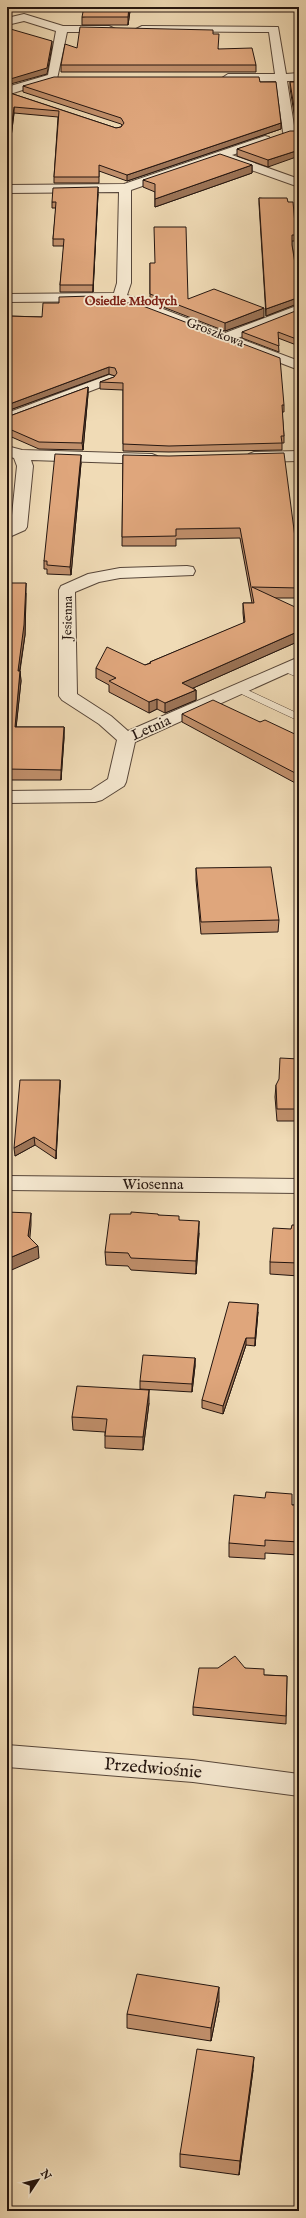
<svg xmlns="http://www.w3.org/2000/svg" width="306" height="2218" viewBox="0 0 306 2218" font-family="'IM FELL English',serif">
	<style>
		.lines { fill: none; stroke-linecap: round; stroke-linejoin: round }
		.lane-casing { stroke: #574639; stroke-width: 1 }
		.street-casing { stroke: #574639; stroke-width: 2 }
		.lane { fill: #f5e8d0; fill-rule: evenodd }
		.street { fill: #f5e8d0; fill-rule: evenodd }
		.wall { fill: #c08f6b; stroke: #24150f }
		.shaded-wall { fill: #9c7457; stroke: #24150f }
		.building { fill: #dfa67c; stroke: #24150f }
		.labels { text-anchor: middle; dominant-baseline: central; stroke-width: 3.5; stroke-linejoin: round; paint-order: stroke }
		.far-neighbourhood-label { font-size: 13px; font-weight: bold; fill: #7a1f14; stroke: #f5e8d0 }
		.far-street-label { font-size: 13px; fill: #24150f; stroke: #f5e8d0 }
		.street-label { font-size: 15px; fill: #24150f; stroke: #f5e8d0 }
		.near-street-label { font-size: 18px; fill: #24150f; stroke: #f5e8d0 }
	</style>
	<rect width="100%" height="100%" fill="#f0dbb6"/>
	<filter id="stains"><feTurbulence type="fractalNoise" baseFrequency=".005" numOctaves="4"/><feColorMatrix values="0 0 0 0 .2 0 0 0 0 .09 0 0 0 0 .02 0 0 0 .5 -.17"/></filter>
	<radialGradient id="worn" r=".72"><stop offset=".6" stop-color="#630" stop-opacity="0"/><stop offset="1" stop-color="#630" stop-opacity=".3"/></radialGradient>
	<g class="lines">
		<g class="lane-casing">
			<g id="lane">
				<polygon points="285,665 299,671 299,678 281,670 280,668"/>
				<polygon points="239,686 299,714 299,721 235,691 235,687"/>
			</g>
		</g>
		<g class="street-casing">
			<g id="street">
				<polygon points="24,14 63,26 109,26 115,29 109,32 67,32 57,79 7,95 7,87 48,75 56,31 24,21 7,25 7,18"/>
				<polygon points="142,26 278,27 286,74 299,73 299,81 287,81 295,132 293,135 285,135 283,132 276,81 228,82 222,78 228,74 275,74 269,32 138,31 136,29"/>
				<polygon points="265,136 269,137 271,140 269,143 232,155 299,179 299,187 220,159 131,190 131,283 127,295 225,333 299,305 299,314 238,338 299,361 299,370 118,301 7,302 7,294 114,293 117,283 119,192 7,193 7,185 124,184"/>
				<polygon points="109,375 114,376 116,379 114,382 7,423 7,413"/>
				<polygon points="7,446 22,450 152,454 157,456 160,459 157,462 152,464 31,460 33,466 27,527 25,530 7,538 7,527 11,525 17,466 14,458 7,456"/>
				<polygon points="299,451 299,461 254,462 249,460 246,457 249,454 254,452"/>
				<polygon points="187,566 193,567 195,571 193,575 120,578 99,582 75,592 77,694 111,716 128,731 299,657 299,668 135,742 126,782 124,786 102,800 95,802 7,803 7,791 91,790 108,779 117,740 99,724 62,700 59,696 59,590 61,586 88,574 120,568"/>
				<polygon points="7,1176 299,1179 299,1193 7,1190"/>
				<polygon points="7,1745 193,1760 299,1774 299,1796 193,1782 7,1767"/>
			</g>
		</g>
		<use href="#lane" class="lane"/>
		<use href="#street" class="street"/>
	</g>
	<g class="wall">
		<polygon points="130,11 128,25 82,25 82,17"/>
		<polygon points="213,34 218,49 256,65 256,72 61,72 61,65 77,48"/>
		<polygon points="260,82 281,123 281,129 127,181 99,171 99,183 54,183 54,177 58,117 14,113 7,170 7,92 116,128 121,127 122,125 121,124 23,92 23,86"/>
		<polygon points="290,82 299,82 299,127 296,126 290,88"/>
		<polygon points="299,131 268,167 237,156 237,149"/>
		<polygon points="252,165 252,173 155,207 155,192 143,187 143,180"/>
		<polygon points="98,194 93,292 60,292 60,285 64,246 53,246 53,239 56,208 52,208 52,202"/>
		<polygon points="259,198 288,202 296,235 296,241 292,241 292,245 297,276 297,283 295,283 297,304 266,316 259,204"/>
		<polygon points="150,263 188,299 264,317 225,331 150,302"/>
		<polygon points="92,296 92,303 284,405 284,412 282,412 284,436 284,443 282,443 282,450 169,452 123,451 123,390 100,389 100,382 114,377 115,376 109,374 7,411 7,316 42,317 59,303"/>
		<polygon points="299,316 299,346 278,338 279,352 242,338 242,332"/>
		<polygon points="88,387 88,394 83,450 39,449 7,435 7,417"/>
		<polygon points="123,455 296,545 299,545 299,598 274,598 297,642 193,688 196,690 196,700 165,713 157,709 149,713 109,692 109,685 96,678 96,668 145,665 150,663 150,662 244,623 243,613 243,603 252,603 240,538 176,539 176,546 122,546"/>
		<polygon points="81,463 71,575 47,574 47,569 44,569 44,561"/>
		<polygon points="7,583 26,593 25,635 20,671 21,681 16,727 64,727 64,738 61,780 7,780"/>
		<polygon points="182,714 260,722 299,736 299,785 182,722"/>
		<polygon points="196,868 279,920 278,932 201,934 196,880"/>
		<polygon points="299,1059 299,1121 277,1121 275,1097 276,1085"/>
		<polygon points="60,1080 60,1087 56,1159 35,1145 15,1156"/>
		<polygon points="158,1215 179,1220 199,1233 196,1274 131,1270 128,1266 106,1265 105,1252"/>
		<polygon points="299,1225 299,1276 270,1274 270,1262 291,1229"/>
		<polygon points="258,1312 255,1346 246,1345 223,1414 202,1408 202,1400"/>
		<polygon points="195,1358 195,1366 192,1392 140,1389 140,1381"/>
		<polygon points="149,1403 143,1450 105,1448 105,1432 73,1430 72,1417"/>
		<polygon points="292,1505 299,1505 299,1555 265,1553 265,1559 229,1557 229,1543"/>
		<polygon points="245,1668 264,1675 287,1676 286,1724 193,1715 193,1707"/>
		<polygon points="219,2001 211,2041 127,2028 127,2014"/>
		<polygon points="253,2070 239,2175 180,2167 180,2154"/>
	</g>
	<g class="shaded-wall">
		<polygon points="129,7 130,7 130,11 128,25 128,17"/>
		<polygon points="52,41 52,47 47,74 7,85 7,80"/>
		<polygon points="14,107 14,113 7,170 7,162"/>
		<polygon points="281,123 281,129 127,181 127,175"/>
		<polygon points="299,150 299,156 268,167 268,160"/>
		<polygon points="252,165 252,173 155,207 155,199"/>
		<polygon points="98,187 98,194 93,292 93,285"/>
		<polygon points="297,298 297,304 266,316 266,309"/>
		<polygon points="264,308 264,317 225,331 225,323"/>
		<polygon points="109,367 109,374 7,411 7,405"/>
		<polygon points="88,387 88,394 83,450 82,443"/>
		<polygon points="81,455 81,463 71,575 70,567"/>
		<polygon points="26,583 26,593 25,635 18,681 18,671"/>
		<polygon points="297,632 297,642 182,693 182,683"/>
		<polygon points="20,671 21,681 15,738 15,727"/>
		<polygon points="196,690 196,700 165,713 165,703"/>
		<polygon points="157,699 157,709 149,713 149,702"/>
		<polygon points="64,727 64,738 61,780 61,770"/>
		<polygon points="60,1080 60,1087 56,1159 56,1151"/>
		<polygon points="34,1137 35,1145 15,1156 14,1148"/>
		<polygon points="31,1213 31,1225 29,1248 28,1236"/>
		<polygon points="199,1221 199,1233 196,1274 196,1261"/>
		<polygon points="38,1246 39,1258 7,1272 7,1259"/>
		<polygon points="258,1304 258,1312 255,1346 255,1338"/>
		<polygon points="246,1338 246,1345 223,1414 223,1406"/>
		<polygon points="195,1358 195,1366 192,1392 192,1384"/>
		<polygon points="149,1390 149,1403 143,1450 143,1437"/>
		<polygon points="219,1987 219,2001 211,2041 211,2028"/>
		<polygon points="254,2057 253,2070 239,2175 240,2161"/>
	</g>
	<g class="building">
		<polygon points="84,7 129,7 128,17 82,17"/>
		<polygon points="80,27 213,30 213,34 219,34 218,49 252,48 256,65 61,65 65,44 77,48"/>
		<polygon points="7,28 52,41 47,68 7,80"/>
		<polygon points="54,77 259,77 260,82 276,82 281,123 127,175 99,165 99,177 54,177 59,111 14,107 7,162 7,92 116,128 121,127 124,123 121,118 23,86"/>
		<polygon points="290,82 299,82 299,121 296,120"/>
		<polygon points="290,131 299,131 299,150 268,160 237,149"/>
		<polygon points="220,154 252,165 155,199 155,184 143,180"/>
		<polygon points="98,187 93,285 60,285 64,239 53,239 56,202 52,202 53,188"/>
		<polygon points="259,198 287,198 288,202 293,202 296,235 292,235 292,245 297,276 295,276 297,298 266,309"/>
		<polygon points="154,227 186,227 188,299 214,289 264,308 225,323 150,294 150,263 155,263"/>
		<polygon points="92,296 91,303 135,303 280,358 284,405 282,405 284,436 281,436 282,443 169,446 123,444 123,383 100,382 114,377 117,373 115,368 109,367 7,405 7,316 42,317 43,303 59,303 59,297"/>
		<polygon points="298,310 299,316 299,340 278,332 279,346 242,332"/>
		<polygon points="88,387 82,443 39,442 7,428 7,417"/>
		<polygon points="284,453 296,545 299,545 299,588 252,587 295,607 297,632 182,683 196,690 165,703 157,699 149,702 109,681 116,678 96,668 107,647 145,665 151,663 150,662 245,622 243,603 254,603 240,528 176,529 176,536 122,537 123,455 169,456"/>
		<polygon points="55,454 81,455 70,567 47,565 47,561 44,561"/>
		<polygon points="7,583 26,583 24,625 18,671 20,671 15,727 64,727 61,770 7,769"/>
		<polygon points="213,700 260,722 265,720 299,736 299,775 182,714"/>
		<polygon points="271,867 279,920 201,922 196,868"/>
		<polygon points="280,1058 299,1059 299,1109 277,1109 276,1085 279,1079"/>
		<polygon points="20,1080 60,1080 56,1151 34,1137 14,1148"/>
		<polygon points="7,1212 31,1213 28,1236 38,1246 7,1259"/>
		<polygon points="131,1212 158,1214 158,1215 179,1216 179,1220 199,1221 196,1261 131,1258 128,1253 105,1252 110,1214 131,1214"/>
		<polygon points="292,1225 299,1225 299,1263 270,1262 273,1228 291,1229"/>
		<polygon points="229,1302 258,1304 255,1338 246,1338 223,1406 202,1400"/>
		<polygon points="143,1355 195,1358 192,1384 140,1381"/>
		<polygon points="77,1386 149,1390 143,1437 105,1436 107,1419 72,1417"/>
		<polygon points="266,1492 292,1494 292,1505 299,1505 299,1542 265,1540 265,1546 229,1543 234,1495 265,1498"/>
		<polygon points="235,1656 245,1668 264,1669 264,1675 287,1676 286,1716 193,1707 199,1668 218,1668"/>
		<polygon points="137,1974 219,1987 211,2028 127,2014"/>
		<polygon points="197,2049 254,2057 240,2161 180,2154"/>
	</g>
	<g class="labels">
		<g class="far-neighbourhood-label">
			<text x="131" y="301">Osiedle Młodych</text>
		</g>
		<g class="far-street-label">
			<text transform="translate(215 333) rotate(21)">Groszkowa</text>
			<text transform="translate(68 618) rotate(-89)">Jesienna</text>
		</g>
		<g class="street-label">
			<text transform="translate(151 728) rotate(-24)">Letnia</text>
			<text x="153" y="1184">Wiosenna</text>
		</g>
		<g class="near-street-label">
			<text transform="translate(153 1769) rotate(5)">Przedwiośnie</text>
		</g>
	</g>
	<rect width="306" height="2218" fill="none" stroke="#f0dbb6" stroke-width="24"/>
	<rect x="8" y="8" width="290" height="2202" fill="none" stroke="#24150f" stroke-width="2"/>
	<rect x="12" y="12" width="282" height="2194" fill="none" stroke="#24150f"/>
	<g transform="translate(38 2180) rotate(55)" stroke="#f5e8d0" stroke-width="3" paint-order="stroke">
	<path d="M0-3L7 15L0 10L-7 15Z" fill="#24150f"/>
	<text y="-6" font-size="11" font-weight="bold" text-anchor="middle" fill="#24150f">N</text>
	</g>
	<rect width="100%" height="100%" filter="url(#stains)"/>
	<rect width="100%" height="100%" fill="url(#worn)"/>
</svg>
